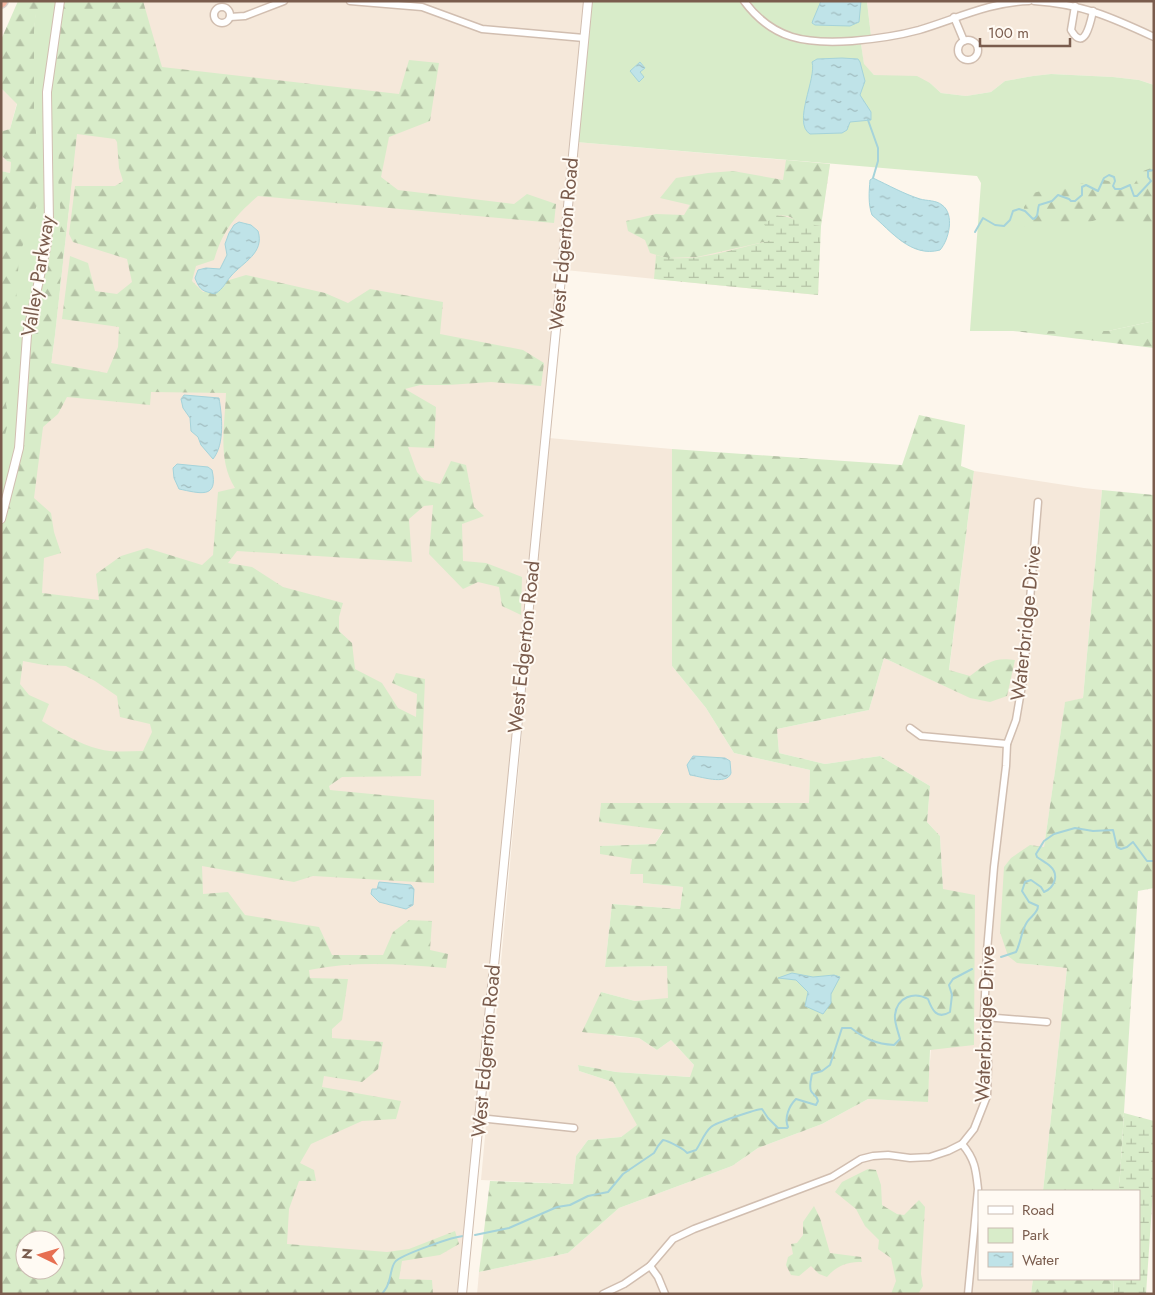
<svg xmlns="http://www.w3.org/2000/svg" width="1155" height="1295" viewBox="0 0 1155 1295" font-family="Jost,sans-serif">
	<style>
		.residential { fill: #f5e8da; fill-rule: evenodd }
		.green { fill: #d8ecc9 }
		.forest { fill: url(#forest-firs); fill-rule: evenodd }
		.wetland { fill: url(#wetland-marsh) }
		.water { fill: url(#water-ripples); stroke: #a5d3da }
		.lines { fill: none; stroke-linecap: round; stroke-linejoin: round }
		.stream { stroke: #a5d3da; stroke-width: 2 }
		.minor-casing { stroke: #d1beb0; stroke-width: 9 }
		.tertiary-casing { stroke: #d1beb0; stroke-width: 10 }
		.motorway-casing { stroke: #dad1cd; stroke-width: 14 }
		.minor { stroke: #fff; stroke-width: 6 }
		.tertiary { stroke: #fff; stroke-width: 8 }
		.motorway { stroke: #f7b7a3; stroke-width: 11 }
		.labels { text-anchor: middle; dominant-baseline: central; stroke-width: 4; stroke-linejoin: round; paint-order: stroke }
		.street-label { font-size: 20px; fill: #7a5c4d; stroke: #fffaf3 }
	</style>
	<defs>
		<pattern id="forest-firs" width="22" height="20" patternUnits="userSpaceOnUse" patternTransform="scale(1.25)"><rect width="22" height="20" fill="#d8ecc9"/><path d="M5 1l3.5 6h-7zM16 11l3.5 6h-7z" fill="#b4c2a5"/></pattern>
		<pattern id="wetland-marsh" width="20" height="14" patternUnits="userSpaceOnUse" patternTransform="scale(1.25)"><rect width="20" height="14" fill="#d8ecc9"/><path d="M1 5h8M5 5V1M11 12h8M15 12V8" fill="none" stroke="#b4c2a5"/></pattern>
		<pattern id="water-ripples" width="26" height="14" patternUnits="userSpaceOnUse" patternTransform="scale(1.25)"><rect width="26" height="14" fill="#bfe3e8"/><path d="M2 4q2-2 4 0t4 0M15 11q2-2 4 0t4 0" fill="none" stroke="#a0bbbe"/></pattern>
	</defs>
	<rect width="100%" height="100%" fill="#fdf6ec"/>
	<g class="residential">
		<path d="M89 1H584L458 1294H1V796L28 537 55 335 69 208ZM25 1240H55V1270H25Z"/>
		<polygon points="871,1 1154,1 1154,85 1139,80 1113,77 1051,74 1033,76 1005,81 991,92 966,96 941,93 930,83 874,75 864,65 861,44 871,36 867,2"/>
		<polygon points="1,88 17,103 10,129 3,131 1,128"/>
		<polygon points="576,142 830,164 819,237 818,295 565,270"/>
		<polygon points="1,155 7,161 11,162 10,173 1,171"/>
		<polygon points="549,438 672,449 672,666 706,708 734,753 810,770 809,803 601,803 600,822 664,829 655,844 601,846 633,859 643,874 643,883 683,887 680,909 612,904 605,967 668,966 668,999 635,1001 601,992 614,1036 639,1038 657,1050 671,1040 694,1065 691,1077 616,1072 578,1065 579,1071 613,1082 638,1125 621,1137 588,1140 576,1156 573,1184 481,1180"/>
		<polygon points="974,471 1084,488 1102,490 1083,698 1065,703 1027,964 1067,968 1043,1191 979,1191 979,1279 1033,1279 1031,1294 477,1294 479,1272 568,1253 619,1208 732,1166 758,1148 822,1124 868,1099 927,1101 943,890 940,836 927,822 930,786 880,756 825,764 779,753 777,729 869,710 884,658 947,687"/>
	</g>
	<g class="green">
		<polygon points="37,1 89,1 69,208 55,335 28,537 1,793 1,320"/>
		<path d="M592 1H740C775 48 807 47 861 44L864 64 874 75 917 76 930 83 941 93 966 96 991 92 1005 81 1033 76 1051 74 1113 77 1139 80 1154 85V321L1108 331H970L981 183 977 176 576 142Z"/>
		<path d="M748 1H871L867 2 871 36C832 38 796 45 763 18 758 14 753 7 748 1Z"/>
	</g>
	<g class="forest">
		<polygon points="18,1 41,1 36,14 34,30 34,109 41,193 19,256 13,352 6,404 9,419 4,439 1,468 1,171 10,173 11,162 7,161 1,155 1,128 3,131 10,129 17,104 1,88 1,40"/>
		<path d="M65 1H143L162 67 399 94 409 60 439 63 430 121 389 137 381 177 398 190 514 204 527 194 556 204 554 223 258 196C235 216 223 230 214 260L196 266 192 281 203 292 224 287 226 281 246 275 325 293 348 303 370 289 443 302 440 334 523 350 544 363 541 386 491 382 448 385H420L405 389 436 407 434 448 408 447 417 472 424 480 440 484 451 461 466 465 474 507 484 516 462 524 463 561 486 563 522 577 521 615 502 606 499 587 478 582 463 589 429 554 433 505 424 506 409 519 412 562 237 551 228 563 252 567 283 587 343 603 339 617V631L352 643 355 669 382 683 398 708 416 717 417 694 392 683 396 673 425 679 421 776 342 777 329 786 330 790 434 800V883L313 876 294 882 202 866 203 894 228 892 245 915 319 927 332 955H383L393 932 409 920 432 921 430 950 448 954 446 968C400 964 354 961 309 970L310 978 348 979 342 1020 332 1029V1038L383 1042 378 1069 362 1082 324 1076 322 1087 401 1101 396 1119 362 1121 311 1144 300 1163 314 1170 316 1181H299L289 1209 287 1244 387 1252 409 1249 455 1231 459 1244 440 1255 402 1261 399 1279 432 1280 433 1294H1V535L20 460 31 344 50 243H58L64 247 51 363 107 373 118 347 119 327 62 319 70 256 88 263 95 291 117 294 132 282 127 259 73 242 69 234 75 186H115L123 181 119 168 117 142 115 139 77 134 66 232H60C63 199 52 169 63 136L52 131C51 87 56 44 65 1ZM151 392 226 393C225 424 217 460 235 488L218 492 213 555 202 565 147 548 121 556 96 574 99 600 42 593 44 558 61 553 54 532 51 513 34 498 43 427 58 414 67 397 150 405ZM23 661 44 665 66 666 95 681 117 696 120 717 150 724 152 732 143 751C128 751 113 753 99 749 80 745 59 731 42 721L49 704 29 695 20 684ZM25 1240H55V1270H25Z"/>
		<polygon points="786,160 830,164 821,226 806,225 788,216 777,215 773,240 697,257 667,258 650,253 645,240 628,231 626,221 656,214 684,215 690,205 660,198 676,178 708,173 733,171 783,180"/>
		<polygon points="1154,167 1154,223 1130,224 1096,220 1083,224 1059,224 1047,221 1035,227 1023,226 1024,207 1033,193 1049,189 1104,180 1132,187 1143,171"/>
		<polygon points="1154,321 1154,348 1013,331 1108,331"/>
		<path d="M919 415 965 425 961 466 974 471 949 670 970 676C987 663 993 657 1015 660L1007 696 990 702 970 698 884 658 869 710 777 729 779 753 825 764 880 756 930 786 927 822 940 836 943 889 975 895 974 1045 930 1050 928 1102 868 1099 822 1124 758 1148 732 1166 619 1208 568 1253 479 1272 490 1181 573 1184 576 1156 588 1140 621 1137 637 1125 613 1082 579 1071 578 1065 616 1072 690 1077 694 1065 671 1040 657 1050 639 1038 582 1032 601 992 635 1001 668 998 667 966 605 967 612 904 680 909 683 887 643 883V874H630L632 859 600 854V846L655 844 664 830 599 822 601 803H809L810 770 734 753 706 708 672 666V449L902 465Z"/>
		<polygon points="1102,490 1154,495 1154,888 1138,891 1119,1191 1043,1191 1067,968 1017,963 1008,956 1000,932 1004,867 1011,858 1030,845 1044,847 1065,702 1083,698"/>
		<polygon points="868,1169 876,1170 881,1185 882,1205 897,1214 904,1215 919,1200 925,1207 921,1274 923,1286 918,1294 891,1294 896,1281 891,1258 878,1249 879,1240 865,1226 856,1209 835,1192 842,1182"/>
		<path d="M814 1206 820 1218 830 1253 861 1257 862 1262C848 1261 836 1266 827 1277L819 1274 811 1266 799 1276 791 1275 786 1265 788 1257 793 1254 791 1244 797 1243 803 1235V1222Z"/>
		<polygon points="1033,1279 1114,1279 1113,1294 1031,1294"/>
	</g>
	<g class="wetland">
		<path d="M777 215C793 217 804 224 821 226L818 295 654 279 656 255C691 266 737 247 773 240L764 224Z"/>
		<polygon points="1124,1113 1154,1121 1154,1176 1146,1294 1113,1294 1114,1279 1139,1279 1139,1191 1119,1191"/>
	</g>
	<g class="water">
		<polygon points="821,1 861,1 859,22 850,26 815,25 812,23 813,20"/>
		<path d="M842 58 858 59 860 62 865 81 860 95 871 112V120L850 122 847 130 842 133 810 134C792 123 817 78 812 62L817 59Z"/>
		<polygon points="640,62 645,68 640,72 644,77 639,82 630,71"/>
		<path d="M873 178C888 185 904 194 920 199 927 201 936 200 942 205 955 214 949 240 940 250 911 258 891 231 872 215 868 204 869 192 870 180Z"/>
		<path d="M239 222 251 225 258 231C265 253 243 262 231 276 224 284 225 287 215 294 203 291 200 291 195 278L198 270 206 268 220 269 227 255 225 244 229 233 234 225Z"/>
		<path d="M184 395 219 398C222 416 225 444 213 459L201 445 198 437 191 431 190 418 183 408 181 399Z"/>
		<path d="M177 464 208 467 212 470C219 500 199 493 179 489L174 478 173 468Z"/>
		<path d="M693 756 725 758 730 761C730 765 731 769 731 773 727 786 699 776 690 775L687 765Z"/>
		<polygon points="379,882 411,885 414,889 413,905 406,909 379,902 371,894 372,889 377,889"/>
		<polygon points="792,973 813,977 834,975 840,977 831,994 831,1003 823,1014 805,1006 808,992 796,980 778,978"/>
	</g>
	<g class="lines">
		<g class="stream">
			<polyline points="868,120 878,148 878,161 873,178"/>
			<path d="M975 232 983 218 995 225 1004 226 1010 220 1013 211 1019 209 1025 211 1033 219C1039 218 1037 210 1039 205L1052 201 1058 195 1069 199 1071 201H1075L1082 195V187L1086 185 1098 191 1104 178 1109 175 1114 177 1115 181 1113 186 1115 189H1121L1130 185 1134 196H1137L1151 181 1148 177V171L1154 170"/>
			<path d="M1001 957 1016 952C1021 942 1021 932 1027 922 1031 916 1038 913 1038 906L1029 902 1022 891 1025 882 1031 880 1041 887 1044 892C1054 888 1060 875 1050 866 1047 863 1041 860 1037 857L1036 854 1044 841 1054 834 1075 828 1093 831 1113 830 1117 847 1121 849 1127 847 1133 842 1147 861H1154"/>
			<path d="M475 1235 509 1228 557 1207 570 1205 588 1196 608 1192 623 1174 654 1153 658 1146 663 1140C669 1141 684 1149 687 1153L696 1150C701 1143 704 1133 711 1127 715 1123 757 1109 762 1109L768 1118 778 1128H787L788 1127C784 1118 789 1106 796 1099L816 1105 818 1101C817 1095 813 1095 811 1091 809 1086 811 1079 812 1074L822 1071 830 1065 842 1028H851C865 1039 876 1044 894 1045L900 1039C898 1031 894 1022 895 1015 897 997 914 991 928 999 932 1010 937 1020 950 1012L952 995 949 985 953 979 972 969"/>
			<path d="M382 1294C384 1291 387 1288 388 1284 391 1277 391 1267 395 1262 400 1255 455 1236 464 1236"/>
		</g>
		<g class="minor-casing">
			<g id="minor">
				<polyline points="350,1 422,7 482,29 584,38"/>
				<path d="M744 1C773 40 806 44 852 41 875 39 897 36 919 30 956 19 990 2 1029 1"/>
				<path d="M1034 1C1082 4 1111 17 1154 37"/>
				<path d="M1075 6 1071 30C1085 54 1091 20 1093 11"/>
				<circle cx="222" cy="15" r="8"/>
				<polyline points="230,17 245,16 284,1"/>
				<polyline points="954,17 964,41"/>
				<circle cx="968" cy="50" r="10"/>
				<polyline points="910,728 921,736 1007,744"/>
				<polyline points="984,1017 1047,1022"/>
				<polyline points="479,1118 574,1128"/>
				<path d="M962 1144C975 1159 976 1170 978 1189L968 1294"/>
				<polyline points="650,1266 658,1277 665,1294"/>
				<polyline points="603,1294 624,1284 650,1266 673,1239 694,1229 832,1177 861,1159 873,1156 888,1155 910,1158 930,1157 948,1151 962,1144 974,1129 987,1096 988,1063 984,1017 987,951 994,867 1006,766 1007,744 1016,720 1024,673 1038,502"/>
			</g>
		</g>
		<g class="tertiary-casing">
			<g id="tertiary">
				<polyline points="1,519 19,448 27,335 46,248 49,223 47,92 60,1"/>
				<polyline points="462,1294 588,1"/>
			</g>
		</g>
		<g class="motorway-casing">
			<polyline id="motorway" points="1,2 2,1"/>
		</g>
		<use href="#minor" class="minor"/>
		<use href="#tertiary" class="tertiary"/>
		<use href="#motorway" class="motorway"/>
	</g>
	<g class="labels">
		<g class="street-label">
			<text transform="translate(564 244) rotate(-85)">West Edgerton Road</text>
			<text transform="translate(38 276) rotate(-81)">Valley Parkway</text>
			<text transform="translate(1026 623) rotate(-84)">Waterbridge Drive</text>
			<text transform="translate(524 647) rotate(-84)">West Edgerton Road</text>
			<text transform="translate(985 1024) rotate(-88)">Waterbridge Drive</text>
			<text transform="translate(486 1051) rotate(-85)">West Edgerton Road</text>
		</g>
	</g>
	<rect width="1155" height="1295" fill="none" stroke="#7a5c4d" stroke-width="5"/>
	<rect x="978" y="1190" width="162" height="90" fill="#fffaf3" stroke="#cabbb1"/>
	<rect x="988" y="1206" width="25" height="8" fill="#ffffff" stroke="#cabbb1"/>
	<text x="1022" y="1215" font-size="15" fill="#7a5c4d">Road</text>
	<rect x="988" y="1228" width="25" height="15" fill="#d8ecc9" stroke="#cabbb1"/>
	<text x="1022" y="1240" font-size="15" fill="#7a5c4d">Park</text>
	<rect x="988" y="1252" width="25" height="15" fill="url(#water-ripples)" stroke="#cabbb1"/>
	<text x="1022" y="1265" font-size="15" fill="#7a5c4d">Water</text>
	<g transform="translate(40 1255) rotate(275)"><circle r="24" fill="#fffaf3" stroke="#cabbb1"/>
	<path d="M0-4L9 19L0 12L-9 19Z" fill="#e76f51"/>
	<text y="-8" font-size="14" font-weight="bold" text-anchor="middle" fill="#7a5c4d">N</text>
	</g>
	<path d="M980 38v8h90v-8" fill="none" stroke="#7a5c4d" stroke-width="2.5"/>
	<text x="988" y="38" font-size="15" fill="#7a5c4d" stroke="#fffaf3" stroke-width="4" paint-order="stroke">100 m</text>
</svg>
